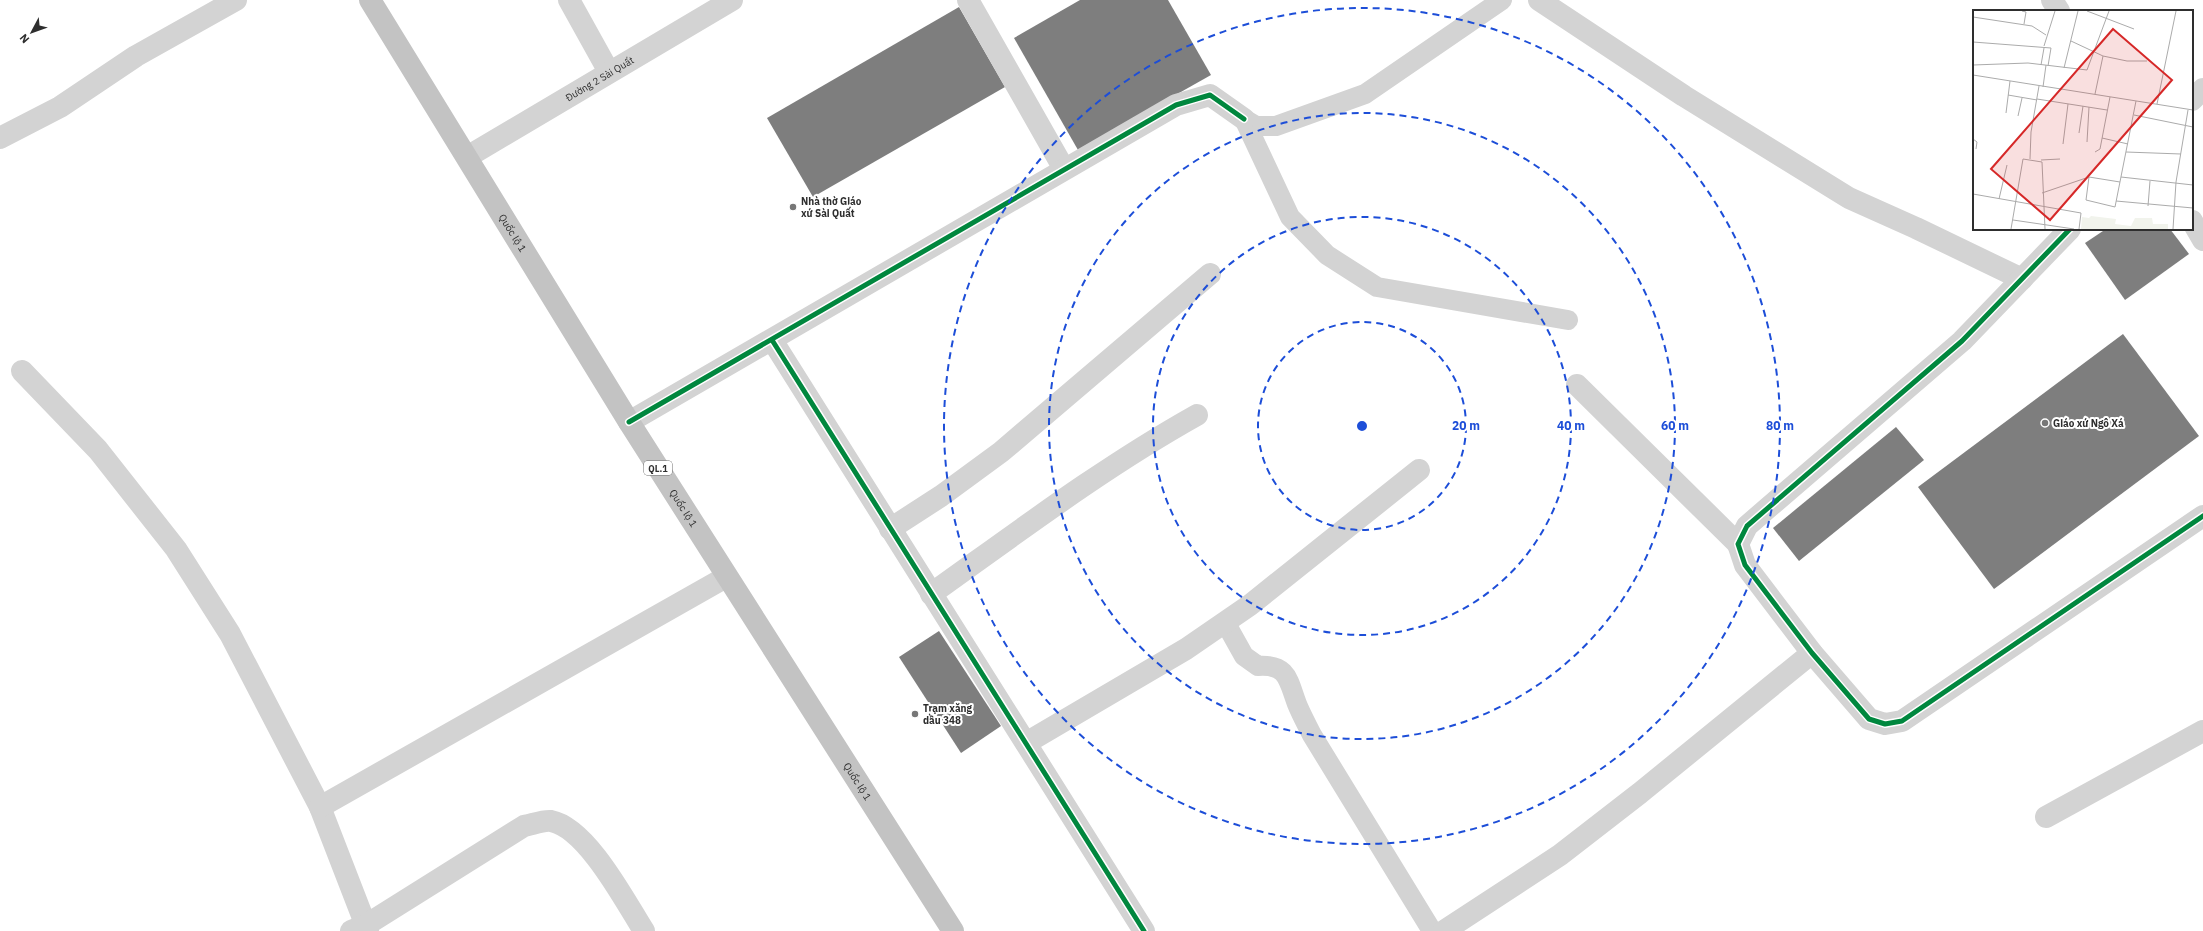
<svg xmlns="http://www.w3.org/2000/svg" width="2203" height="931" viewBox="0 0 2203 931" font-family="'IBM Plex Sans',sans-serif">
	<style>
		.building { fill: #7e7e7e }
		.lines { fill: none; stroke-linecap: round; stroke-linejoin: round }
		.service { stroke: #d3d3d3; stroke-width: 20 }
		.minor { stroke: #d3d3d3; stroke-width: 22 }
		.trunk { stroke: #c3c3c3; stroke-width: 22 }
		.cycleway-casing { stroke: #fff; stroke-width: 8 }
		.cycleway { stroke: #00873e; stroke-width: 5 }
		.ring { fill: none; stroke: #1d4ed8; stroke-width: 2; stroke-dasharray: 7 5 }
		.poi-dot { fill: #777; stroke: #fff; stroke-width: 1.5 }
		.labels { text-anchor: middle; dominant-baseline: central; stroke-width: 4; stroke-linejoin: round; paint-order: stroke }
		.shield { fill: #fff; stroke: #6d6d6d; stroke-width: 1 }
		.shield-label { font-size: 9px; font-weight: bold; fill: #2e2e2e }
		.street-label { font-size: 10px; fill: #2e2e2e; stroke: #fff }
		.poi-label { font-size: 10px; font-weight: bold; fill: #2e2e2e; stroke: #fff; text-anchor: start }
		.inset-road { fill: none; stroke: #ababab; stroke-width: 1 }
		.view { fill: #d62828; fill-opacity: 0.15; stroke: #d62828; stroke-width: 2 }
		.inset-edge { fill: none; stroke: #2e2e2e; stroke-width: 2 }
		.centre { fill: #1d4ed8; stroke: #fff; stroke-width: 2 }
		.ring-label { font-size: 12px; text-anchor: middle; font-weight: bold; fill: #1d4ed8; stroke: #fff; stroke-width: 4; stroke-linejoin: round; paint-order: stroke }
	</style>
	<rect width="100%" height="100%" fill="#fff"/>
	<g class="building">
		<polygon points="1080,0 1168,0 1211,75 1078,150 1014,38"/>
		<polygon points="959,7 1005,87 813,197 767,118"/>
		<polygon points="2106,229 2170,229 2189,254 2125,300 2085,243"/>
		<polygon points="2123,334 2199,436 1994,589 1918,487"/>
		<polygon points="1896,427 1924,460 1799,561 1773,528"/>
		<polygon points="939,631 1001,726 961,753 899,657"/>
	</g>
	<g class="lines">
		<g class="service">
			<polyline points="1244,119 1290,217 1327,255 1377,287 1568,320"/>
			<polyline points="1244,119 1256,126 1276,126 1365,94 1502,0"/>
			<path d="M1225 622 1244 656 1258 666C1288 664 1288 680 1297 704 1301 714 1307 725 1312 735L1432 931"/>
		</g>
		<g class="minor">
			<polyline points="569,0 609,72"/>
			<polyline points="968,0 1064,169"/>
			<polyline points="1539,0 1684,96 1849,198 1916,228 2022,279"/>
			<polyline points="2052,0 2059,11"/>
			<polyline points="2192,100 2203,89"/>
			<polyline points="0,138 60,107 136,56 236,0"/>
			<path id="s1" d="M467 157 732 0"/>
			<polyline points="2192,221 2203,240"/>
			<polyline points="2070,229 1962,341 1747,526 1738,544 1745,565 1812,653 1869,719 1885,724 1902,721 2203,516"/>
			<polyline points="772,340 1144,931"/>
			<polyline points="22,371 98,450 176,549 230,634 320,807 368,931"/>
			<polyline points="1577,385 1738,544"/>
			<polyline points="629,422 1176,105 1210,95 1244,119"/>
			<polyline points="890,529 941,496 1001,452 1210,274"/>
			<path d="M931 594C1018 532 1104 467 1197 415"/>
			<polyline points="1026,743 1186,649 1250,605 1419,470"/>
			<polyline points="320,807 726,577"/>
			<polyline points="2046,817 2203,731"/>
			<path d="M351 931 366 925 524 826C531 825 543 820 551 821 587 828 625 901 644 931"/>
			<polyline points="1444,931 1560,855 1640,793 1812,653"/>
		</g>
		<path class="trunk" id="s2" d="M370 0 629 422 953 931"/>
		<g class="cycleway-casing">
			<g id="cycleway">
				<polyline points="2070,229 1962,341 1747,526 1738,544 1745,565 1812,653 1869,719 1885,724 1902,721 2203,516"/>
				<polyline points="772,340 1144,931"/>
				<polyline points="629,422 1176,105 1210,95 1244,119"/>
			</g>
		</g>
		<use href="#cycleway" class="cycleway"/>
	</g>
	<g class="ring">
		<circle cx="1362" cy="426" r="104"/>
		<circle cx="1362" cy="426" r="209"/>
		<circle cx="1362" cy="426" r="313"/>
		<circle cx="1362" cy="426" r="418"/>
	</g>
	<g class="poi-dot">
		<circle cx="793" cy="207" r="4"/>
		<circle cx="2045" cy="423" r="4"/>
		<circle cx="915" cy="714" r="4"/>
	</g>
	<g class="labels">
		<rect class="shield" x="644" y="461" width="28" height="14" rx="3"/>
		<g class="shield-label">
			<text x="658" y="468">QL.1</text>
		</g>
		<g class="street-label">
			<text stroke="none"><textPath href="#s1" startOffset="154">Đường 2 Sài Quất</textPath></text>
			<text stroke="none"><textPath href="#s2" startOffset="273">Quốc lộ 1</textPath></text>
			<text stroke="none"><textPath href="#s2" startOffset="597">Quốc lộ 1</textPath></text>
			<text stroke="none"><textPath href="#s2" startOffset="921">Quốc lộ 1</textPath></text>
		</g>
		<g class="poi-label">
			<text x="801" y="201">Nhà thờ Giáo<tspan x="801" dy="12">xứ Sài Quất</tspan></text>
			<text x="2053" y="423">Giáo xứ Ngô Xá</text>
			<text x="923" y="708">Trạm xăng<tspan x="923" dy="12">dầu 348</tspan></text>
		</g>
	</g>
	<g transform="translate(1973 10)">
		<rect width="220" height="220" fill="#fff"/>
		<path d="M118 206 143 209 142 214 158 216 162 208H179L180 214H195V219H108L109 207 116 208Z" fill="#f1f3ec"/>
		<path class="inset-road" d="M49 1 53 2 51 14M114 1 161 19M0 7 59 16 73 25M98 31 130 46 154 51H174M0 32 78 38 75 56M71 36 82 1M0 55 55 53 114 60 136 1M68 55 71 38M91 58 105 1M0 65 220 100M70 77 73 55M122 84 130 46M35 85 64 90M64 89 134 100M184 94 203 1M33 103 37 71M161 105 220 117M45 106 49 88M106 123 110 96M129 128 155 134M0 129 4 132 3 139M114 132 116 97M90 134 95 94M122 142 127 139 137 87M153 142 208 144M57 149 58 122 66 76M68 150 87 149M116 167 113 190 142 197 163 91M148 167 220 175M69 183 116 167 147 172M0 184 108 203 106 219M26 189 34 155M143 191 220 198M175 196 177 171M40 210 101 219M38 219 50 149 69 152 72 219M200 219 203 172 215 100"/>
		<path class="view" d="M140 19 199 70 77 210 18 159Z"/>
		<rect width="220" height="220" class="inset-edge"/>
	</g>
	<circle cx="1362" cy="426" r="6" class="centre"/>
	<g class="ring-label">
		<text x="1466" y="430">20 m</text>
		<text x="1571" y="430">40 m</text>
		<text x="1675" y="430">60 m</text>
		<text x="1780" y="430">80 m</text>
	</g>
	<g transform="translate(32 32) rotate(229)" stroke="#ffffff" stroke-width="3" paint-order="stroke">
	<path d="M0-3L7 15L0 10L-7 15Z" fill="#2e2e2e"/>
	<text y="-6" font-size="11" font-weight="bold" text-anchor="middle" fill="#2e2e2e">N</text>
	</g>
</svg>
